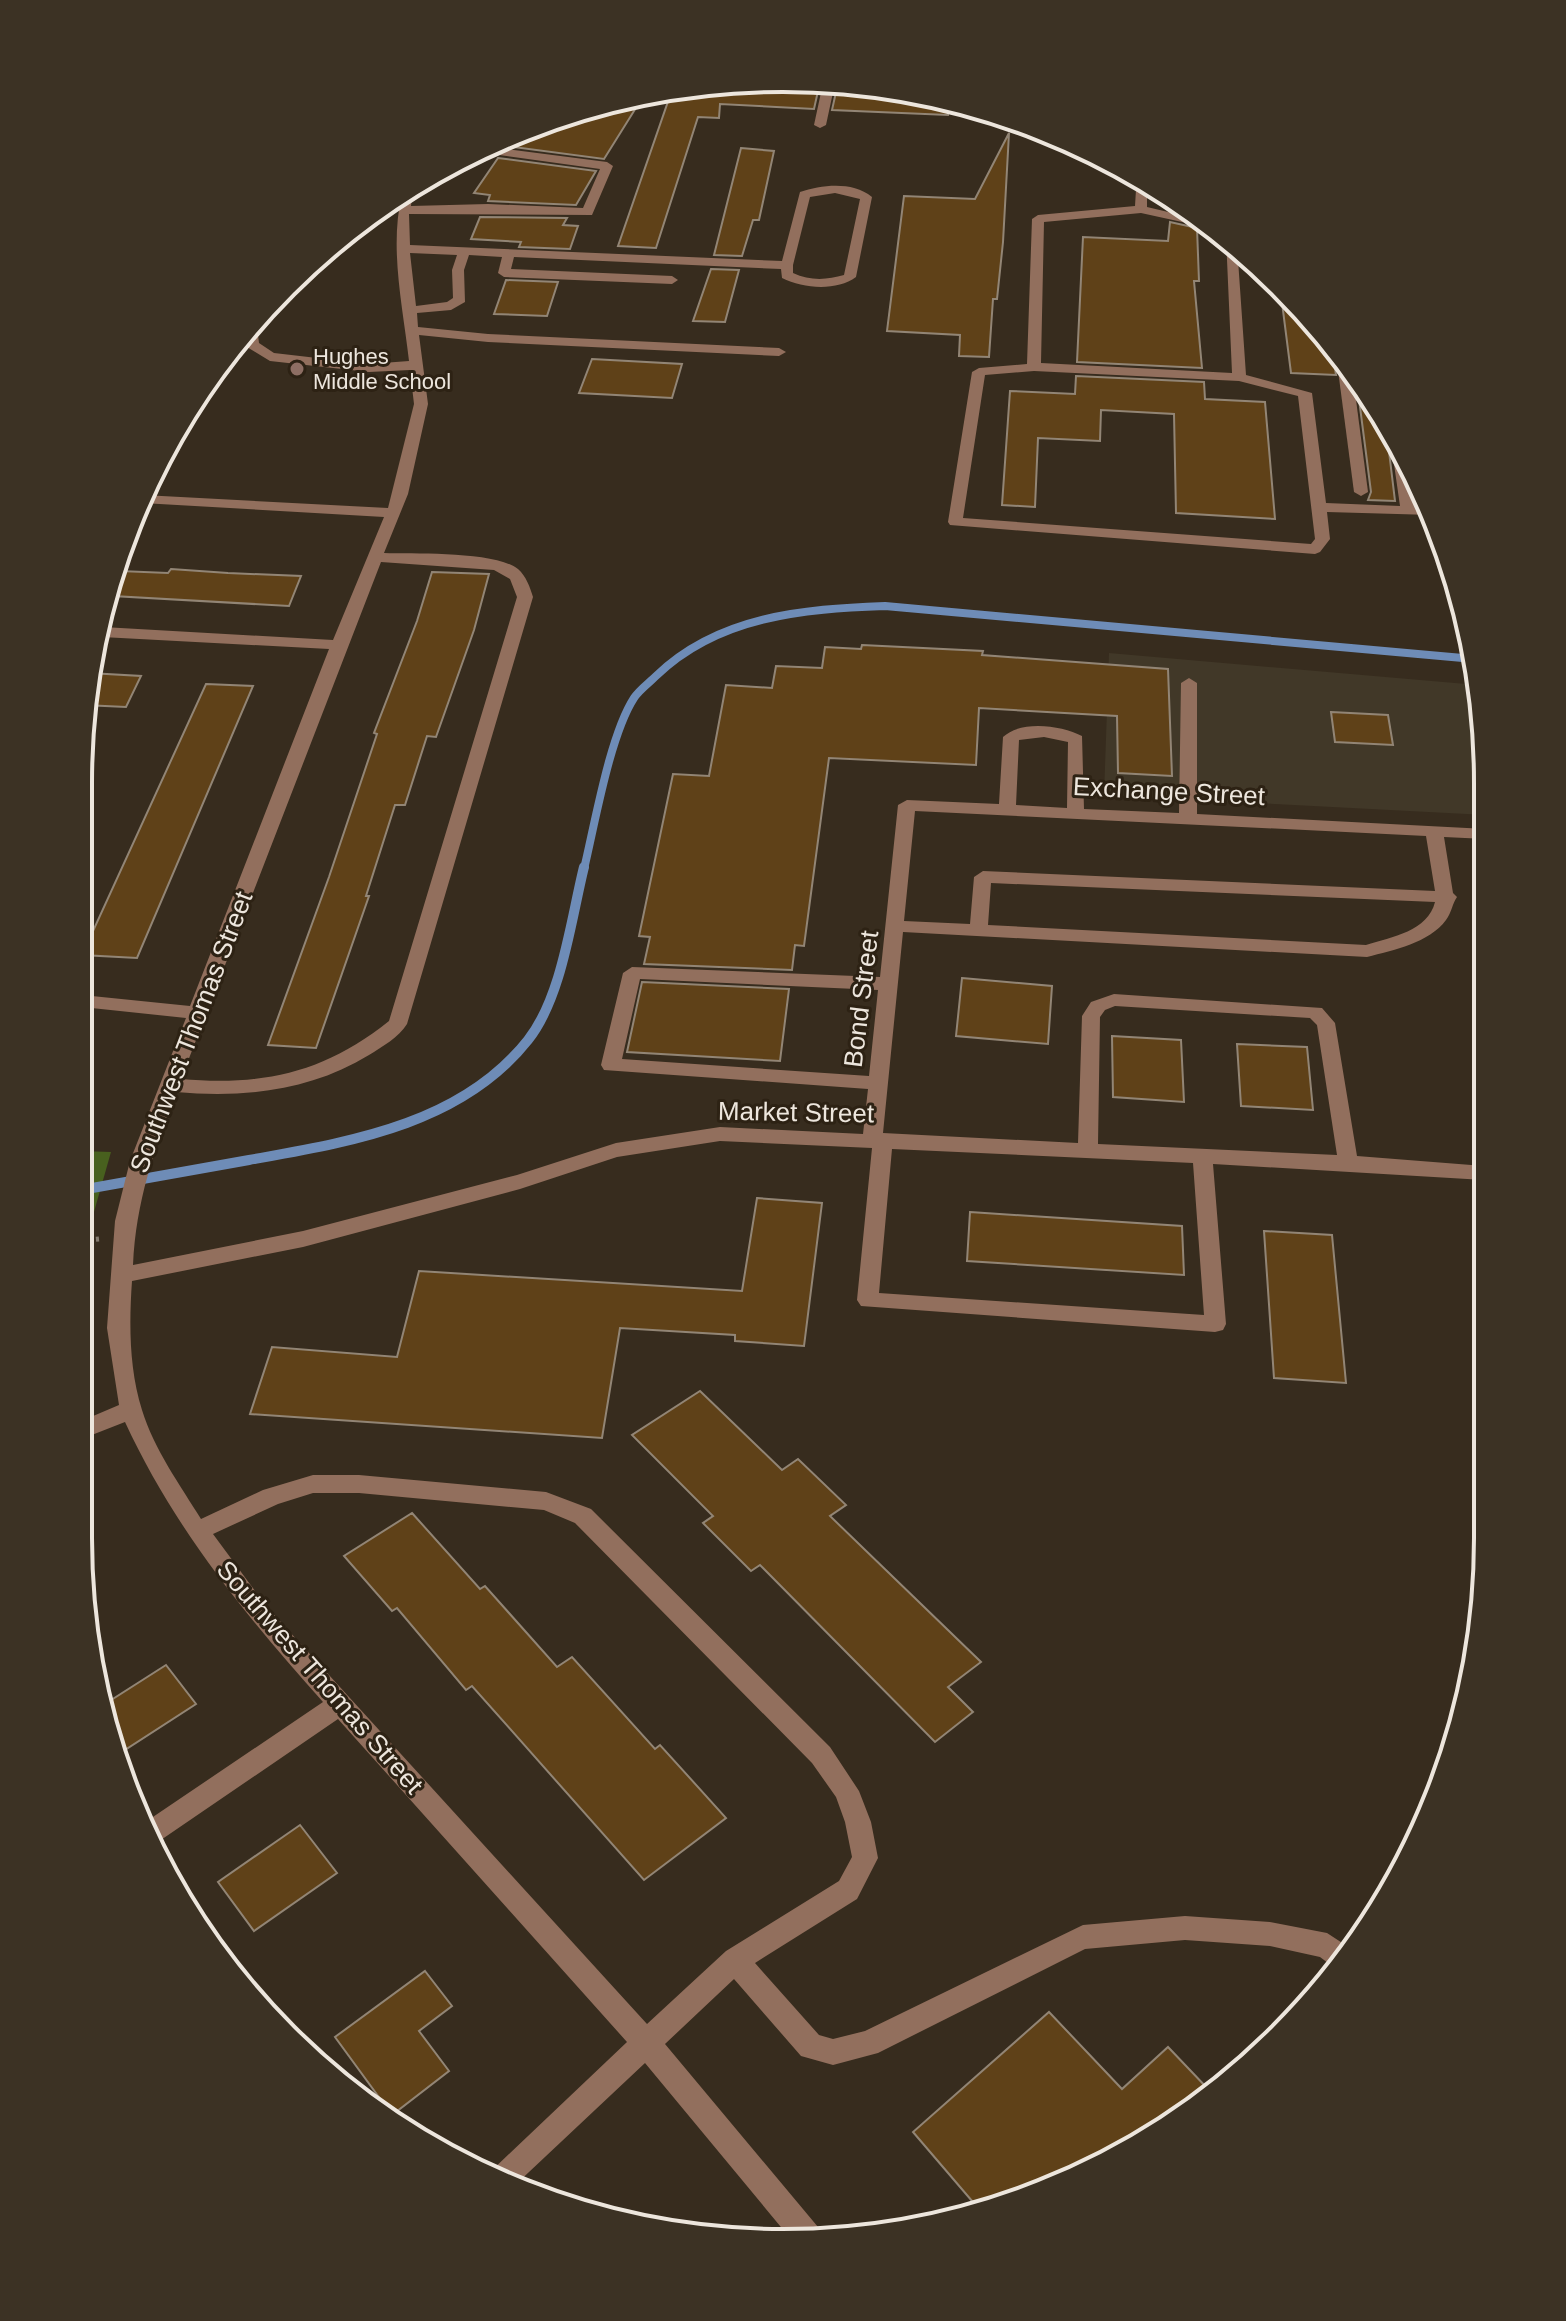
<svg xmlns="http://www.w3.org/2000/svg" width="1566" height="2321" viewBox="0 0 1566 2321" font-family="Arial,sans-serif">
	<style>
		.commercial { fill: #413828 }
		.green { fill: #48601e }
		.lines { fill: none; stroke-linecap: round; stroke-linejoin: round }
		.stream-far1 { stroke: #6e8cb7; stroke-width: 8 }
		.stream { stroke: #6e8cb7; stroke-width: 10 }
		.building { fill: #5f4118; stroke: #928575; stroke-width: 2 }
		.path { stroke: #847b6f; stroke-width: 5; stroke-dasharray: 4 4; stroke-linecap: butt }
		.minor { fill: #926f5d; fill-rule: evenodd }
		.education-dot { fill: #8d6e63; stroke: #2d2214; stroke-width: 3 }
		.labels { text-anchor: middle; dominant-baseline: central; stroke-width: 6; stroke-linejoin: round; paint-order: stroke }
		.far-poi-label { font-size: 22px; fill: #ede6dd; stroke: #2d2214; text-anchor: start }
		.street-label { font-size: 26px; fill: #ede6dd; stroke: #2d2214 }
		.rim { fill: none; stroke: #ede6dd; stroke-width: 4 }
	</style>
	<rect width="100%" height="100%" fill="#372c1e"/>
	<polygon class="commercial" points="1109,653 1478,685 1487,737 1486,815 1104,795"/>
	<polygon class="green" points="81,1151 111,1152 88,1233 80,1234"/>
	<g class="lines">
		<path class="stream-far1" d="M584 869C595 823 610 735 634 698 639 690 649 683 656 676 718 616 803 609 885 606L1474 659"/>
		<path class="stream" d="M81 1190C137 1180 193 1170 249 1160 349 1142 461 1125 528 1040 562 997 571 919 584 867"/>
	</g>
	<g class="building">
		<polygon points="737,79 820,82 814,109 720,104 719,118 698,117 656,248 618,246 672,90"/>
		<polygon points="838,83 875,84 950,102 948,115 832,110"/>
		<polygon points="644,95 604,159 506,146 514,134 601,102"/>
		<polygon points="1009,133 1003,242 997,299 993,299 989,357 959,356 960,335 887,331 904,196 975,199"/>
		<polygon points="741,148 774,151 759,220 753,220 742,256 714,255"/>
		<polygon points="498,158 596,171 576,205 488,201 490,195 474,193"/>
		<polygon points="480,217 567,218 563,225 578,226 570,249 519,247 521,242 471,239"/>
		<polygon points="1170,222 1197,228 1199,281 1194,281 1202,368 1077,362 1083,237 1168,241"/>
		<polygon points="711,269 739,270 725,322 693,321"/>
		<polygon points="506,280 558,282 547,316 494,314"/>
		<polygon points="1280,287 1338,350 1333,355 1336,375 1291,373"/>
		<polygon points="592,359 682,364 672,398 579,393"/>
		<polygon points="1076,376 1204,382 1205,399 1265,402 1275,519 1176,513 1174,414 1101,410 1100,441 1038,438 1035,507 1002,505 1010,391 1075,394"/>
		<polygon points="1356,376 1394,437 1388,443 1395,501 1368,500 1371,492"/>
		<polygon points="171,569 228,573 301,576 289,606 113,596 120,571 168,573"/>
		<polygon points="432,572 489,574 474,630 436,737 427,736 405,805 395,805 366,896 369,896 316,1048 268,1045 329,877 377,734 374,733 417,621"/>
		<polygon points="862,645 983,651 982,655 1168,669 1172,776 1118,773 1117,716 979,708 976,765 829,758 804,946 795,945 792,970 644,964 650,937 639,936 673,774 709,776 726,685 772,688 776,666 822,668 825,647 861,649"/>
		<polygon points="89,673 141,676 126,707 84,705"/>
		<polygon points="206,684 253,686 137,958 82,955"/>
		<polygon points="1331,712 1388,715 1393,745 1335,742"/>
		<polygon points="962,978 1052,986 1048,1044 956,1036"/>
		<polygon points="642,982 789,989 780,1061 627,1052"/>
		<polygon points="1112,1036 1181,1040 1184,1102 1113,1097"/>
		<polygon points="1237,1044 1307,1047 1313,1110 1241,1106"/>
		<polygon points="757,1198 822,1203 804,1346 735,1341 735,1335 620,1328 602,1438 250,1414 272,1347 397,1357 419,1271 742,1291"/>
		<polygon points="970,1212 1182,1226 1184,1275 967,1261"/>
		<polygon points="1264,1231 1332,1235 1346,1383 1274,1378"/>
		<polygon points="700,1391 782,1470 798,1459 846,1505 830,1516 981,1662 948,1687 973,1712 935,1742 760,1565 751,1571 703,1523 713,1516 632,1435"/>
		<polygon points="412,1513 480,1589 485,1586 557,1667 572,1657 655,1749 660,1745 726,1818 644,1880 472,1686 466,1690 397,1608 392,1611 344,1556"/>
		<polygon points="166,1665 196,1704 114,1757 105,1704"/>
		<polygon points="300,1825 337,1873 254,1931 218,1882"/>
		<polygon points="425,1971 452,2006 419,2031 449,2071 392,2115 335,2037"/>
		<polygon points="1049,2012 1122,2089 1168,2047 1208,2089 1135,2149 978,2208 913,2132"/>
	</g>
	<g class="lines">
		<polyline class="path" points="80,1241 99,1239"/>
		<g class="minor">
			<polygon points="823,83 835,83 826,125 820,128 814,125"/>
			<path d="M483 146 607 162 613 166 592 215 409 214 410 245 782 261 800 192C822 185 852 181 872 197L856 277C837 291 804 289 782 278L781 269 514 257 511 269 672 276 678 280 672 284 504 277 498 273 502 257 469 255 464 270 465 302 451 310 417 313 418 327 488 334 779 348 786 352 779 356 488 342 419 335 428 404 408 494 384 553C415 554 495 551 518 569 526 576 530 587 533 597L407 1024C399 1037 382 1047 369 1055 310 1091 244 1098 176 1092 154 1151 136 1201 133 1265L303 1231 517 1175 616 1143 720 1127 863 1134 868 1089 604 1070 601 1065 623 973 632 967 880 977 898 805 907 800 999 804 1003 737C1021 720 1061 725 1082 736L1084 809 1179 813 1181 683 1189 678 1197 683V814L1486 829V839L1444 837 1453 893 1457 897C1452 904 1452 912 1446 920 1429 943 1394 950 1367 957L903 932 883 1133 1078 1143 1082 1016 1091 1002 1114 994 1322 1008 1335 1023 1357 1156 1484 1166V1180L1213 1164 1226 1324 1223 1330 1215 1332 861 1306 857 1300 872 1148 720 1141 617 1157 520 1189 303 1247 132 1281C129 1323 129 1369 142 1410 154 1449 180 1485 201 1519L263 1490 313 1475H359L546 1492 591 1509 830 1747 859 1791 871 1822 878 1858 857 1899 755 1963 819 2035 833 2039 865 2031 1083 1925 1185 1916 1270 1922 1327 1933 1350 1948 1336 1969 1320 1957 1270 1946 1185 1940 1085 1949 878 2053 833 2065 801 2056 734 1979 665 2044 818 2227 822 2236 790 2238 645 2063 512 2188 488 2174 627 2042 338 1719 155 1844 144 1823 323 1702C245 1615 174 1528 125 1422L79 1440V1422L119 1405 107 1328 115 1221 130 1161 186 1018 82 1007V995L190 1006 329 649 102 637 103 627 333 640 384 517 142 503 143 495 388 508 414 404 410 370 369 372 270 361 247 347 245 331 253 319H256L259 343 274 353 369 364 409 361C403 307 389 248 402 194L413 187 411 206 488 204 583 208 600 169 471 151ZM835 193 860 199 844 275C827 280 810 281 793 273V265L810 197ZM410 253 457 255 452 270 453 298 447 302 416 306ZM381 562 494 570 510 579 517 597 389 1021C324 1073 263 1086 181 1079ZM1044 737 1068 742 1067 808 1016 805 1019 740ZM915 811 1426 836 1435 891 983 871 974 877 970 924 904 921ZM991 883 1435 902C1428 931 1392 937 1366 945L988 925ZM640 979 878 990 869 1076 622 1059ZM1115 1006 1310 1018 1317 1025 1337 1155 1098 1144 1100 1017 1105 1010ZM892 1149 1193 1163 1204 1315 879 1293ZM313 1493H359L544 1510 575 1523 812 1763 836 1797 845 1822 852 1857 839 1881 726 1951 647 2024 267 1607 213 1534 278 1504Z"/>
			<path d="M1137 173 1147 181V207L1202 220 1214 229 1141 213 1044 222 1041 363 1232 373 1226 237 1237 245 1246 375 1312 393 1326 503 1400 506 1391 443 1395 439 1407 459 1415 506 1429 507 1432 515 1327 512 1330 539 1320 552 1315 554 950 525 948 522 972 372 979 368 1027 364 1032 219 1038 215 1135 206ZM1034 371 1239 381 1298 396 1315 539 1311 544 963 518 985 375Z"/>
			<polygon points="1340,352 1352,369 1368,492 1361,496 1354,492 1336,355"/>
		</g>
	</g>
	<circle class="education-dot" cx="297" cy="369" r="8"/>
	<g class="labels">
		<g class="far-poi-label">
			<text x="313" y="356">Hughes<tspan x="313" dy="25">Middle School</tspan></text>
		</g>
		<g class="street-label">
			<text transform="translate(1169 791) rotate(3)">Exchange Street</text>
			<text transform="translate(861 999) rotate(-83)">Bond Street</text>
			<text transform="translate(191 1032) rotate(-69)">Southwest Thomas Street</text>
			<text transform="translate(796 1112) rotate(1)">Market Street</text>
			<text transform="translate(320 1677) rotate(49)">Southwest Thomas Street</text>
		</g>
	</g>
	<path d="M0 0H1566V2321H0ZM783 92H783A691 691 0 0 1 1474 783V1538A691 691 0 0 1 783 2229H783A691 691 0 0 1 92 1538V783A691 691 0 0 1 783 92Z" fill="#3c3224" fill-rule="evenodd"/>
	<path class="rim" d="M783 92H783A691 691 0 0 1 1474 783V1538A691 691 0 0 1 783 2229H783A691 691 0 0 1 92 1538V783A691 691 0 0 1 783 92Z"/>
</svg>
